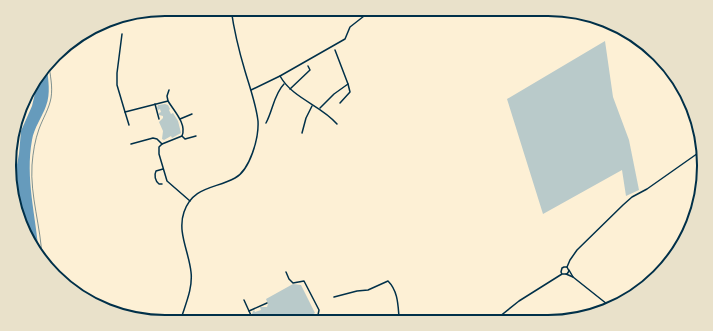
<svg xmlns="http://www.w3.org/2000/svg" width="713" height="331" viewBox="0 0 713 331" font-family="'Zilla Slab',serif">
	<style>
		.green { fill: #b9caca }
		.water { fill: #669bbc }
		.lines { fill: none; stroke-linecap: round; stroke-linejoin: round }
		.path { stroke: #003049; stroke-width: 0.5 }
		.minor { stroke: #003049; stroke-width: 1.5 }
		.tertiary { stroke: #003049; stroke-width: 1.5 }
		.rim { fill: none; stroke: #003049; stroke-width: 2 }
	</style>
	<rect width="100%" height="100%" fill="#fdf0d5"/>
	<g class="green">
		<polygon points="605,41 613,97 629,140 639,190 626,196 622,170 543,214 507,99"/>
		<polygon points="165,104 168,105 170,109 169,110 171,114 173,113 178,121 181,133 172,138 171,136 164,140 162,139 163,131 159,122 163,118 163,116 159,115 159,113 161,112 160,109 158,110 157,108 158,105"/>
		<polygon points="293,284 301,285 315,313 300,322 257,322 256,320 254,321 252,314 253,311 254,310 255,312 261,310 260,307 267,307 268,304 266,299"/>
	</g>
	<path class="water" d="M47 67C48 80 51 93 46 106 42 117 34 128 32 140 25 178 36 216 39 255L30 244 17 204 14 181 19 154 21 131 32 106 36 89V80Z"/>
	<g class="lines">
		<path class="path" d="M42 258C41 227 30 196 32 165 33 152 35 140 39 129 43 118 49 109 51 98 53 86 50 76 49 64"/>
		<g class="minor">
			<path d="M122 34 117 73V85L125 112 168 101C174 111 187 124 182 136L162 144 159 147V154L167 181 190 201"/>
			<path d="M280 76C293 99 321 105 337 124"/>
			<polyline points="290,89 310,70 308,66"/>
			<polyline points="251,90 280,76 345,39 350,27 373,9"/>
			<polyline points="168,101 167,96 169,90"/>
			<polyline points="340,103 350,92 348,84"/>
			<polyline points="155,104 159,119"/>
			<polyline points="320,108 334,94 348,84 335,50"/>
			<polyline points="125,112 129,125"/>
			<polyline points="180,119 192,114"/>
			<path d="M266 123C273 110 274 94 284 84"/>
			<polyline points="302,133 306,118 312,106"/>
			<polyline points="182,136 185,139 196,136"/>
			<polyline points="131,144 153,138 157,139 162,144"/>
			<path d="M162 184H159C155 181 154 175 156 171L163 169"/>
			<polyline points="567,267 570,260 577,250 623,205 632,197 647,189 701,151"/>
			<polyline points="286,272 289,279 293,283 304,281 319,310 318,315 306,322"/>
			<path d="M334 297 357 291 368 290 388 281C398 291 398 305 399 317"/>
			<polyline points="244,300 254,322"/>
			<polyline points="249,311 267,303"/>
			<polyline points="217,315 219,322"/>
			<polyline points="379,321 412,316 419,321"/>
			<polyline points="494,321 519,301 562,274 567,274 569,271 567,267 564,267 562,268 561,272 562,274"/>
		</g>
		<g class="tertiary">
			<polyline points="569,270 573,277 612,308"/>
			<polyline points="566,274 573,277"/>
			<path d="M180 322C185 305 193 289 191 272 189 252 177 232 184 212 193 186 215 189 235 178 250 170 259 138 258 121 256 104 250 88 245 71 239 51 234 30 231 9"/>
		</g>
	</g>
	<path d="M0 0H713V331H0ZM165 16H548A149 149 0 0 1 697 165V166A149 149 0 0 1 548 315H165A149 149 0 0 1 16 166V165A149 149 0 0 1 165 16Z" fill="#e9e1ca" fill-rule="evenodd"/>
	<path class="rim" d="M165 16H548A149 149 0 0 1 697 165V166A149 149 0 0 1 548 315H165A149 149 0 0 1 16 166V165A149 149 0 0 1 165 16Z"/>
</svg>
